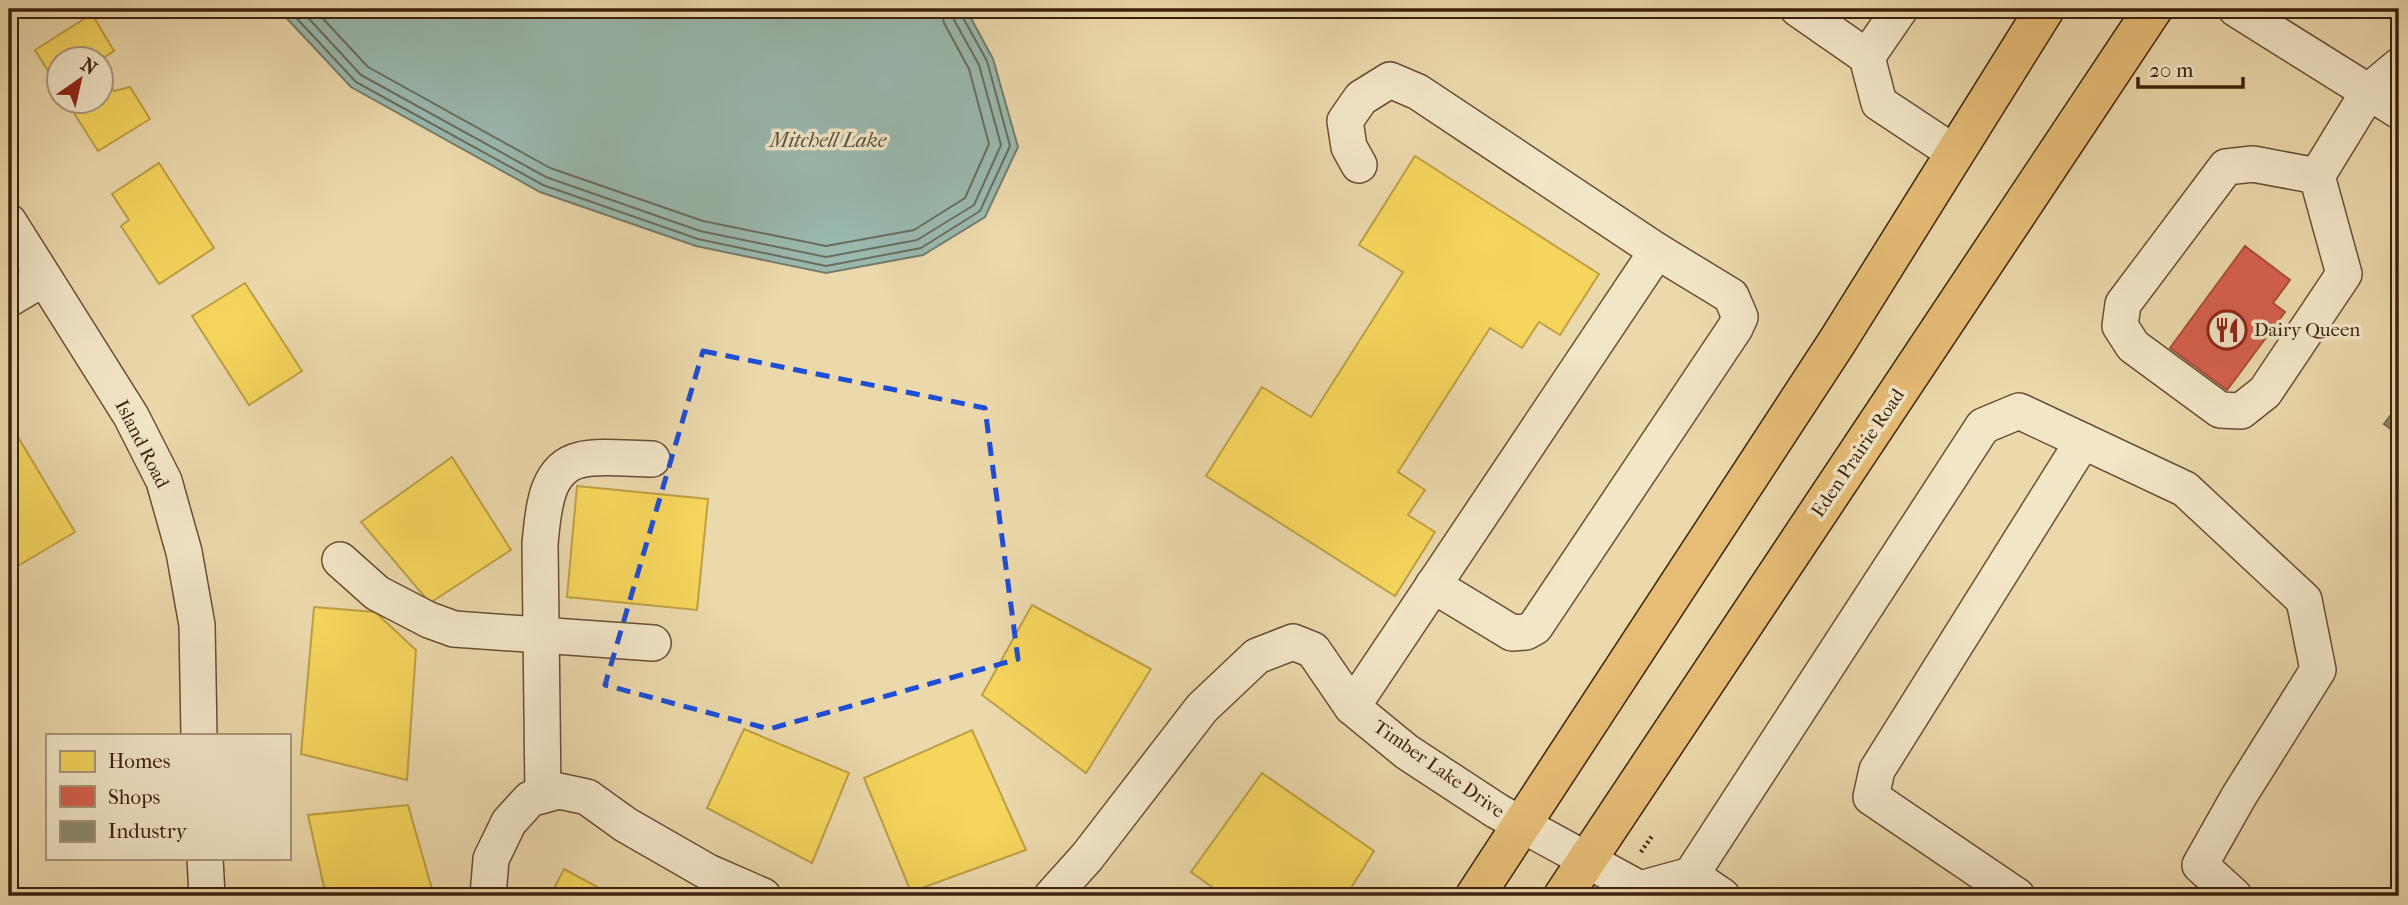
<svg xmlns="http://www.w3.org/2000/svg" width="2408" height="905" viewBox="0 0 2408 905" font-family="'IM FELL French Canon',serif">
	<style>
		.water { fill: #99b9af; stroke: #747c6e; stroke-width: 2 }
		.homes { fill: #f6d55c; stroke: #be9f44; stroke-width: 2 }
		.shops { fill: #d6604d; stroke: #a84d3a; stroke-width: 2 }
		.industry { fill: #8c8c6e; stroke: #746c51; stroke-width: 2 }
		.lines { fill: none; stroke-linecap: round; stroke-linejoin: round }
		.shore { stroke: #6a6d5e; stroke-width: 2 }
		.minor-casing { stroke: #684f34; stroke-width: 38 }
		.major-casing { stroke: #3c210c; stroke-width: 41 }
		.path { stroke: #3c210c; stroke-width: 4.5; stroke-dasharray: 2 3.5; stroke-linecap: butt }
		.minor { stroke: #f2e6c8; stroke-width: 35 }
		.major { stroke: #e6bc76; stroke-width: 38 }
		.marked { fill: none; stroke: #1d4ed8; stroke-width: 5; stroke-dasharray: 14 9; stroke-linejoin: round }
		.labels { text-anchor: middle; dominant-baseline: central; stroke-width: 7; stroke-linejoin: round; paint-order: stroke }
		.poi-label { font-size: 19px; fill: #3c210c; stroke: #f2e6c8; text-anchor: start }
		.street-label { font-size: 19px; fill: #3c210c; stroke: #f2e6c8 }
		.water-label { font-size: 21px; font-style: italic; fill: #584f3d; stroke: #f2e6c8 }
	</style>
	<rect width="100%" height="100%" fill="#ebd8ab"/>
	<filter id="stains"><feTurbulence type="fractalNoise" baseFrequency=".00286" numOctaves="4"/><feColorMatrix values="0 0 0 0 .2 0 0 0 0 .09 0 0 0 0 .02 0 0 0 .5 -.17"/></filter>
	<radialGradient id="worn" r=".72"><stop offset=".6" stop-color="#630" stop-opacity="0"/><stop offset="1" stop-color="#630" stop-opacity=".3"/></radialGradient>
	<polygon class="water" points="278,9 966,9 993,59 1018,147 985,217 923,255 826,273 696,246 540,192 351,87"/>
	<g class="homes">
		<polygon points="92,14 114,51 101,60 60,60 60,90 35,50"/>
		<polygon points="102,71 114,91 130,87 150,119 98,151 67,102 102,102"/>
		<polygon points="1415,156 1599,274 1560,335 1539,322 1522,348 1490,328 1398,472 1425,490 1408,515 1435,532 1395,596 1206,476 1262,387 1311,417 1403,272 1359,245"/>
		<polygon points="159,163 214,248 159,284 121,226 129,220 112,194"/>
		<polygon points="245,283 302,371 249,405 192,316"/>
		<polygon points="9,422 75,532 16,567 9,556"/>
		<polygon points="452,457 511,550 430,603 361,522"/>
		<polygon points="577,486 708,499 697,610 567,597"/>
		<polygon points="1032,605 1151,669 1086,773 982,695"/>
		<polygon points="314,607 375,612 416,650 407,780 301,754"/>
		<polygon points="744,729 849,773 812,863 707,808"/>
		<polygon points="972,730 1026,850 911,892 864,778"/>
		<polygon points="1262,773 1374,851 1346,896 1225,896 1191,872"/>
		<polygon points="408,805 434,896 326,896 308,815"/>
		<polygon points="564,869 614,896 550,896"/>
	</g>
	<polygon class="shops" points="2245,246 2290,280 2273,303 2285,312 2227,390 2170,348"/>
	<polygon class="industry" points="2399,404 2399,435 2384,424"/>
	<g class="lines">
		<g class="shore">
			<polyline points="288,9 356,82 543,185 698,239 826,266 921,248 980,211 1010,146 987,61 961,14 961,9"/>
			<polyline points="300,9 361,75 546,177 700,231 826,257 917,240 974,205 1001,145 979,65 953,18 952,9"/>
			<polyline points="314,9 368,67 550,168 703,221 826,246 914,230 965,198 989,144 969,69 944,23 941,9"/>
		</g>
		<g class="minor-casing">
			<g id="minor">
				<polyline points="1798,9 1867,57 1879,103 1953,152"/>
				<polyline points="2236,9 2399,111"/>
				<polyline points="1867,57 1900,9"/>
				<polyline points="2317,176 2253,164 2226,167 2123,304 2120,326 2133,346 2220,410 2241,411 2265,392 2344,274 2317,176 2369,91 2399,66"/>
				<polyline points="9,222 131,416 164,481 184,552 197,625 199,735"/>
				<polyline points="9,299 44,278"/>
				<polyline points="340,560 377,593 429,620 454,629 653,643"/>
				<polyline points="1433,585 1512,633 1526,632 1535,627 1735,328 1740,317 1731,296 1657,251"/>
				<polyline points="1352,707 1657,251 1418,92 1390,80 1361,98 1345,121 1349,147 1359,165"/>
				<path d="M543 795 540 544C543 515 544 468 580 460 597 455 632 459 652 459"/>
				<polyline points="205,858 207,896"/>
				<polyline points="1691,875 1722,896"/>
				<polyline points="488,896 491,859 509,822 530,799 559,791 587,797 626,825 708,872 763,896"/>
				<polyline points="1052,896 1087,857 1202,708 1257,656 1293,642 1313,650 1352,707 1407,752 1497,811 1640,889 1691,875 1983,426 2019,411 2185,489 2304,600 2318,670 2239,796 2200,865 2234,896"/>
				<polyline points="2017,896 1871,797 1877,770 2083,441"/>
			</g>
		</g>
		<g class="major-casing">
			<g id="major">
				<polyline points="1475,896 1837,342 2045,9"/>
				<polyline points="1563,896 2153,9"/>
			</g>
		</g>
		<polyline class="path" points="1641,852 1652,836"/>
		<use href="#minor" class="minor"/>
		<use href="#major" class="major"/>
	</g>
	<path class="marked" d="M703 351 985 408 1018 659 769 729 605 685Z"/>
	<defs>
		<g id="restaurant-ring" transform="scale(2.0125)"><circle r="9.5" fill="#f2e6c8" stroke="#8f2418" stroke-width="1.5"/><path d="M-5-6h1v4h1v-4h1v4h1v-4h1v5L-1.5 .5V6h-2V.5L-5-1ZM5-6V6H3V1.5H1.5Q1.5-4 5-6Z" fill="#8f2418"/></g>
	</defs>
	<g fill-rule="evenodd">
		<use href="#restaurant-ring" x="2227" y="330"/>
	</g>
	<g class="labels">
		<g class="poi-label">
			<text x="2254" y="330">Dairy Queen</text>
		</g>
		<g class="street-label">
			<text transform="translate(142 444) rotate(63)">Island Road</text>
			<text transform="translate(1858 453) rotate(-56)">Eden Prairie Road</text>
			<text transform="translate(1439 769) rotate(35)">Timber Lake Drive</text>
		</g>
		<g class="water-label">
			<text x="828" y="140">Mitchell Lake</text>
		</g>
	</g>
	<rect width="2408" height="905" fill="none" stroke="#ebd8ab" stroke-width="35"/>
	<rect x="10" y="10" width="2387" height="884" fill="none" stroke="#3c210c" stroke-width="3.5"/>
	<rect x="18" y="18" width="2373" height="870" fill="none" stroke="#3c210c" stroke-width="2"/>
	<rect x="46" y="734" width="245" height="126" fill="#f2e6c8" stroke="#a9977d" stroke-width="2"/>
	<rect x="60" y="751" width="35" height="21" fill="#f6d55c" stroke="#a9977d" stroke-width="2"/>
	<text x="108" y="768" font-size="21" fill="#3c210c">Homes</text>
	<rect x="60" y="786" width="35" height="21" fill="#d6604d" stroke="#a9977d" stroke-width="2"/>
	<text x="108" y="804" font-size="21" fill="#3c210c">Shops</text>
	<rect x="60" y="821" width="35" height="21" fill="#8c8c6e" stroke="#a9977d" stroke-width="2"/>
	<text x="108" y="838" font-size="21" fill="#3c210c">Industry</text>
	<g transform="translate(80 80) rotate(34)"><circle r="33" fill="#f2e6c8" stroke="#a9977d" stroke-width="2"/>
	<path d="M0-5L12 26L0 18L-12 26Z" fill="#8f2418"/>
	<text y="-10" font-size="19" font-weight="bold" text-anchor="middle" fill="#3c210c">N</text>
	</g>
	<path d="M2138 77v10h105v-10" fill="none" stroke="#3c210c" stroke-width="3.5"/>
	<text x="2149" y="77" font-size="21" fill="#3c210c" stroke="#f2e6c8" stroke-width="5" paint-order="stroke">20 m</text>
	<rect width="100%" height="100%" filter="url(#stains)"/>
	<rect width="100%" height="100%" fill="url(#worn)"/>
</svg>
